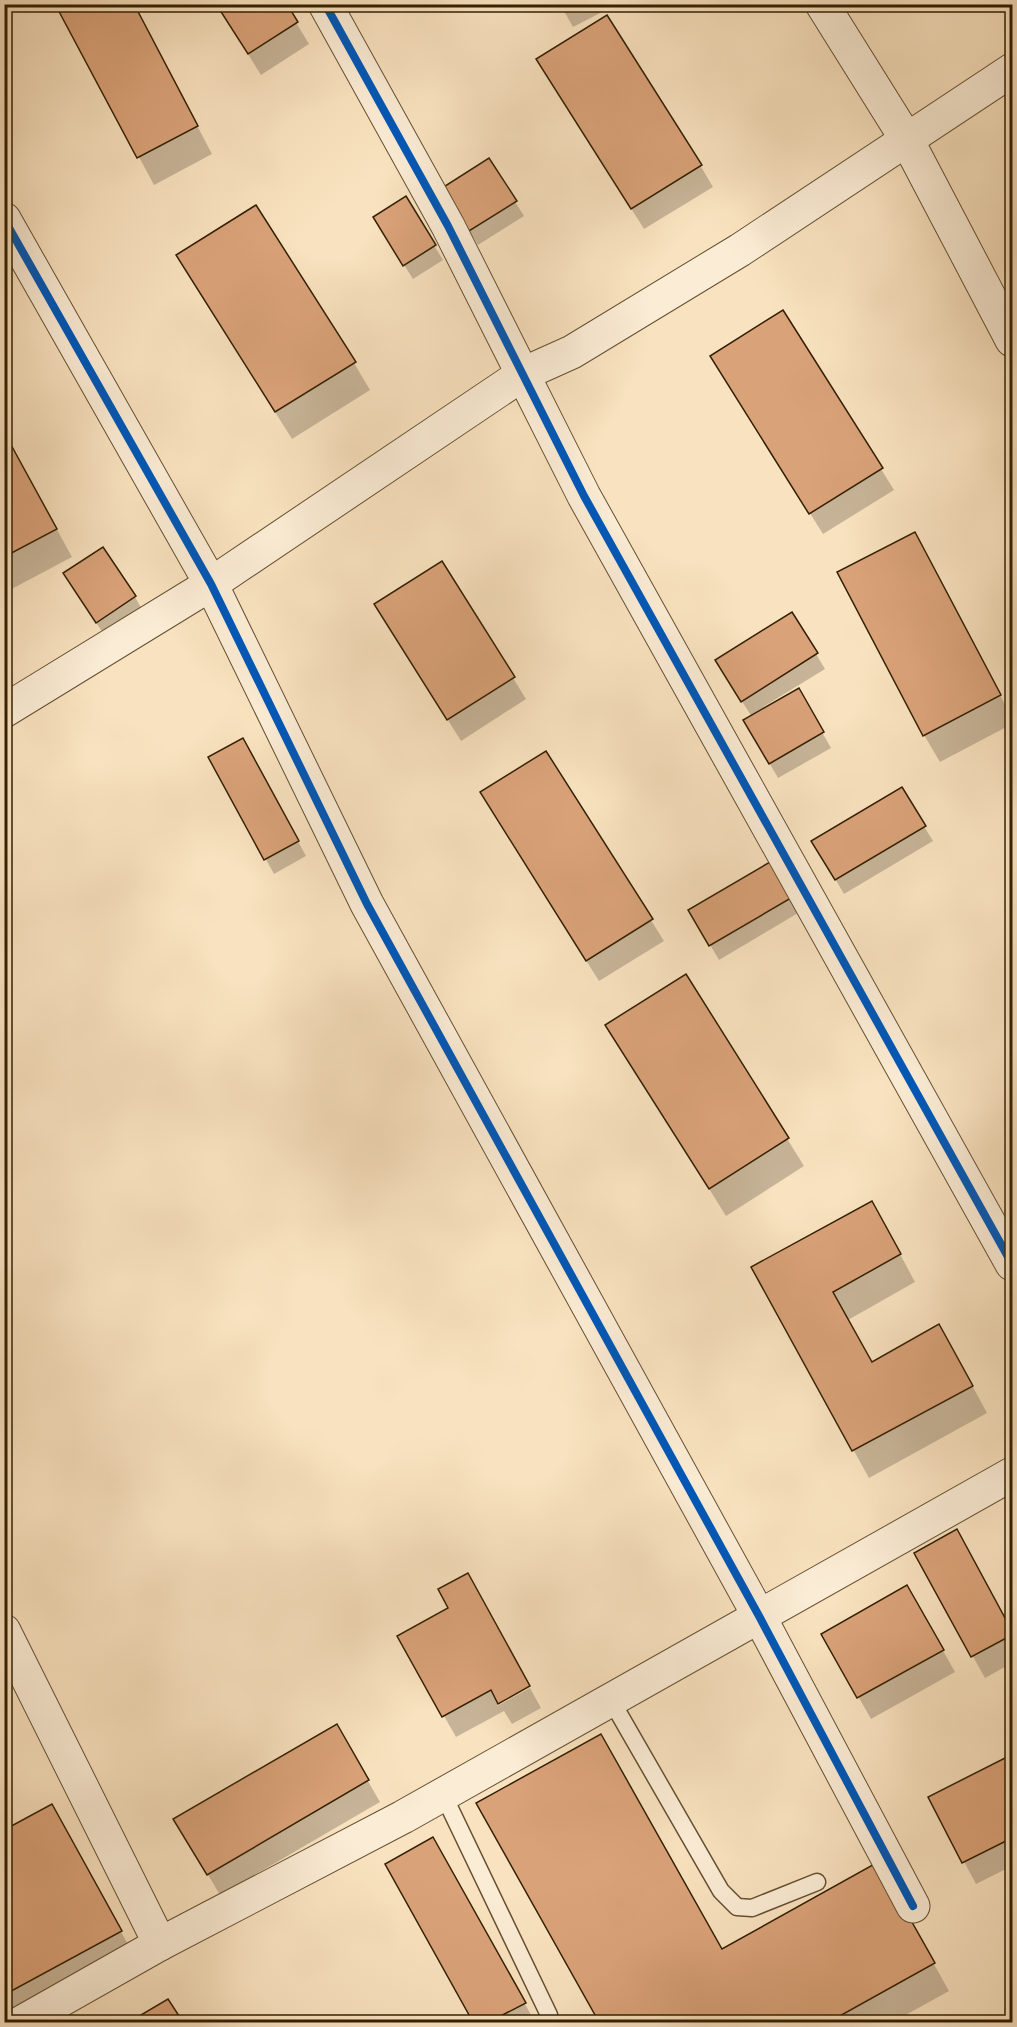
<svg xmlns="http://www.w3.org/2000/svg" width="1017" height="2027" viewBox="0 0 1017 2027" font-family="'Sorts Mill Goudy',serif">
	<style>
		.shadow { fill: #0003 }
		.building { fill: #daa279; stroke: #332002; stroke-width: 1.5 }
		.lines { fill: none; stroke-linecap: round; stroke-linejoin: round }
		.lane-casing { stroke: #645031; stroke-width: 19 }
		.street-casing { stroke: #645031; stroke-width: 35 }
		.lane { stroke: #fbecd5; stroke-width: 16 }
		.street { stroke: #fbecd5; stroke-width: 33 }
		.cycleway-casing { stroke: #fbecd5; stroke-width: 11 }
		.cycleway { stroke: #0057b8; stroke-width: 8 }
	</style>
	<rect width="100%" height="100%" fill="#f9e2bf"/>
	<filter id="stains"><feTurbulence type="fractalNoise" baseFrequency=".00333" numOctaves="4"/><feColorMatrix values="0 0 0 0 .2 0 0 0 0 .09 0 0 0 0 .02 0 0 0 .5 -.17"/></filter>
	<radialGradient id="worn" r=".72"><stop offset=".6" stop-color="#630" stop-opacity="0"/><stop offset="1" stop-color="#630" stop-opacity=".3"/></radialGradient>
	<g class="shadow">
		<polygon points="57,4 133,4 212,154 154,185"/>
		<polygon points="217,4 285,4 309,44 261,75"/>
		<polygon points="374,4 391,4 378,12"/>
		<polygon points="560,4 608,4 610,8 573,27"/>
		<polygon points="551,81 700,165 713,187 644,229"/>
		<polygon points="489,160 524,216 478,245 452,203"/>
		<polygon points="405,198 443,260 413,279 383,232"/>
		<polygon points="194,283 354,363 370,390 292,439"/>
		<polygon points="725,378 881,469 894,490 823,534"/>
		<polygon points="4,433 72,557 4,593"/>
		<polygon points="930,561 1012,718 1012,724 940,762 924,735"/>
		<polygon points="442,564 526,699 461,741 389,626"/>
		<polygon points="73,588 135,597 143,611 105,636"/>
		<polygon points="792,614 825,669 763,707 764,710 798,690 831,748 778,778 745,721 752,717 725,675"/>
		<polygon points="546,753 664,941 599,981 494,814"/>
		<polygon points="251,755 306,856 274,874 210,758"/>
		<polygon points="901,789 933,841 844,894 813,841"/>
		<polygon points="769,864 798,913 719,960 690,911"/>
		<polygon points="686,976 804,1166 726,1216 607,1025"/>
		<polygon points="887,1230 915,1282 848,1320 872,1363 955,1354 987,1413 869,1478 753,1268"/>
		<polygon points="969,1553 1012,1633 1012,1663 985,1678 916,1554"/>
		<polygon points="919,1608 955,1672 871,1719 823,1634"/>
		<polygon points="399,1637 529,1685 497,1703 497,1706 530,1688 541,1708 512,1724 504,1711 456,1737"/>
		<polygon points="336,1726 380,1802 220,1895 175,1819"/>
		<polygon points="1010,1757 1012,1866 976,1884 930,1798"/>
		<polygon points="478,1804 722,1951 893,1891 949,1991 893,2022 600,2022"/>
		<polygon points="4,1832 67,1834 136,1959 19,2022 4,2022"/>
		<polygon points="432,1839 535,2022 474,2022 387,1865"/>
		<polygon points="168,2001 181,2022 132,2022"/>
	</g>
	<g class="building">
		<polygon points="55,4 134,4 198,126 137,158"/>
		<polygon points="216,4 287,4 298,22 248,54"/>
		<polygon points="607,15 702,165 631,209 536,59"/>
		<polygon points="489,158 517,201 469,231 442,188"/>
		<polygon points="406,196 436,245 403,266 373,217"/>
		<polygon points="256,205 356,362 275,412 176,255"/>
		<polygon points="783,310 883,468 809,514 710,356"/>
		<polygon points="4,432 57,529 4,557"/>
		<polygon points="915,532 1001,695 923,736 837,572"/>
		<polygon points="103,547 136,596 96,623 63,573"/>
		<polygon points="442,561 515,677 447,720 374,604"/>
		<polygon points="792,612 818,653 741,702 715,660"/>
		<polygon points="799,688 824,732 769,764 743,720"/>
		<polygon points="243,738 299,841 264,860 208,757"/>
		<polygon points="546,751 653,919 586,961 480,792"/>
		<polygon points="902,787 926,826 835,880 811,841"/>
		<polygon points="770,862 791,898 709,946 688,910"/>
		<polygon points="686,974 789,1138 709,1189 605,1025"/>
		<polygon points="872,1201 901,1254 833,1292 872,1362 939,1324 973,1386 852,1451 751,1267"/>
		<polygon points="957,1529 1012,1631 1012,1635 971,1657 914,1553"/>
		<polygon points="468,1573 530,1686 498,1704 491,1690 442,1717 397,1636 448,1608 438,1589"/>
		<polygon points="907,1585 944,1650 857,1698 821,1634"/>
		<polygon points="337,1724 369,1780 207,1875 173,1819"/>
		<polygon points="601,1734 722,1949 878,1862 935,1963 829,2022 599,2022 476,1803"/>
		<polygon points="1011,1755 1012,1838 962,1863 928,1797"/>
		<polygon points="52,1804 122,1931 4,1995 4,1830"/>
		<polygon points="433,1837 526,2003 489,2022 473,2022 385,1864"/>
		<polygon points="168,1999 183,2022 129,2022"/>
	</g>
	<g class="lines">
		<g class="lane-casing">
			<g id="lane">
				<polyline points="611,1700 721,1891 737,1907 752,1908 817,1882"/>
				<polyline points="443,1794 549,2015 548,2022"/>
			</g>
		</g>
		<g class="street-casing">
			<g id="street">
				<polyline points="325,4 448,226 584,496 1012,1264"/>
				<polyline points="822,4 907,140 1012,340"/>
				<polyline points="4,219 211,584 367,904 759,1616 913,1906"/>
				<polyline points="4,711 211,584 523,374 572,352 740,250 1012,70"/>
				<polyline points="4,1631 160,1944"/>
				<polyline points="22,2022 160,1944 403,1817 1012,1474"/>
			</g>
		</g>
		<use href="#lane" class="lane"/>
		<use href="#street" class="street"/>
		<g class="cycleway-casing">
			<g id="cycleway">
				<polyline points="325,4 448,226 584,496 1012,1264"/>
				<polyline points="4,219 211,584 367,904 759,1616 913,1906"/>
			</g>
		</g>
		<use href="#cycleway" class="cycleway"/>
	</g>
	<rect width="1017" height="2027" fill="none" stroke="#f9e2bf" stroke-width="24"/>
	<rect x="6" y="6" width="1005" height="2015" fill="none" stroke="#332002" stroke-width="3"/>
	<rect x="12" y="12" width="993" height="2003" fill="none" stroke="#332002" stroke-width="1.5"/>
	<rect width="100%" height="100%" filter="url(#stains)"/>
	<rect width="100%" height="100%" fill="url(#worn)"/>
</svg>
